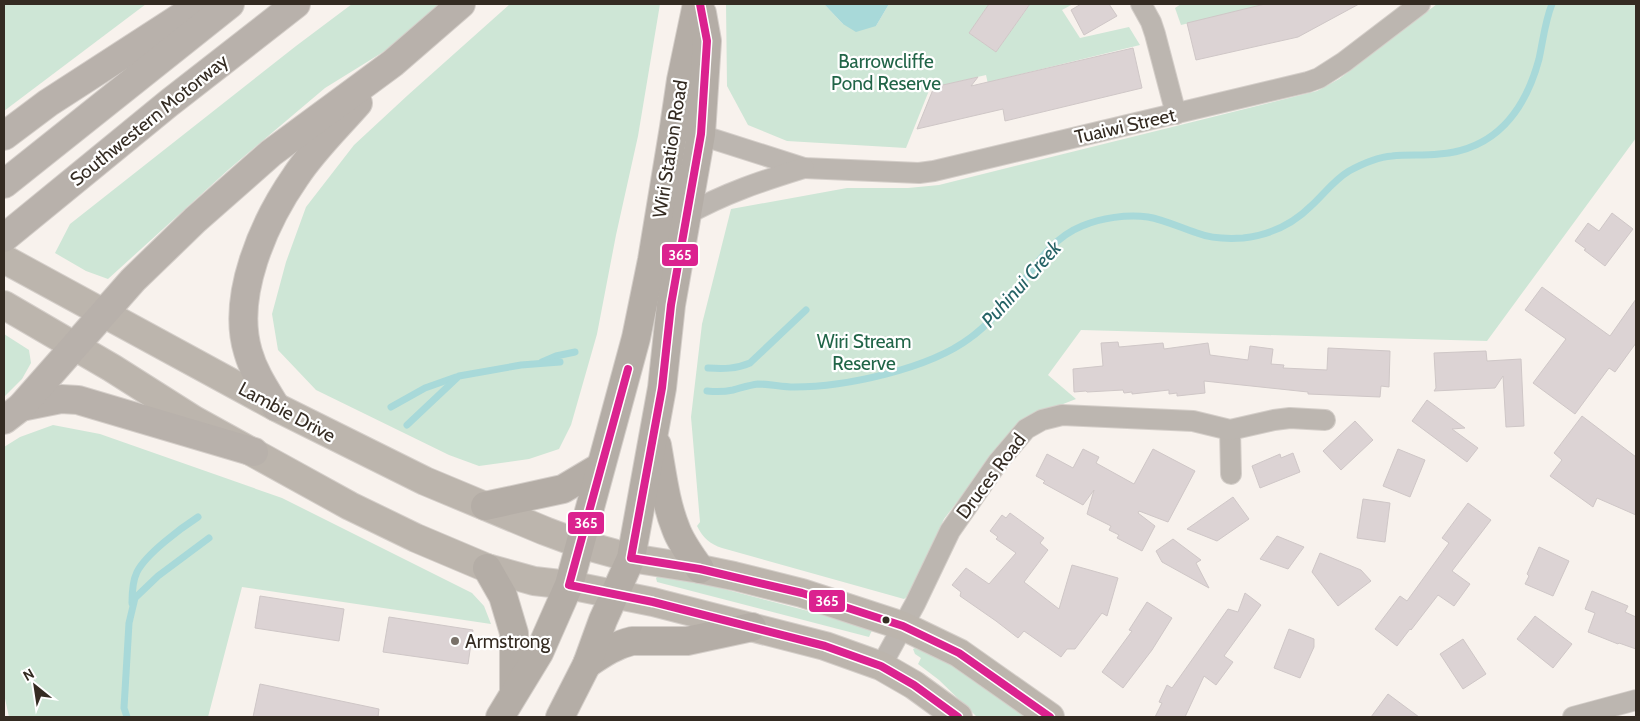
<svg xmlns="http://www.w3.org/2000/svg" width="1640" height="721" viewBox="0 0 1640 721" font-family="Cabin,sans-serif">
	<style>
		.green { fill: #cee6d6 }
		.water { fill: #a8d9d9 }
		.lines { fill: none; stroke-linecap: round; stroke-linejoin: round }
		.stream { stroke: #a8d9d9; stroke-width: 7 }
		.building { fill: #dcd3d4; stroke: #cfc7c7 }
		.minor-casing { stroke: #d4cec9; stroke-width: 22 }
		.secondary-casing { stroke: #d4cec9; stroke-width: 30 }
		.primary-casing { stroke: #d4cec9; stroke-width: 30 }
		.motorway-casing { stroke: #d4cec9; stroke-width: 30 }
		.minor { stroke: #bcb6b0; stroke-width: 20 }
		.secondary { stroke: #bcb5ad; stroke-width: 28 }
		.primary { stroke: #b4ada6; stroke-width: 28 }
		.motorway { stroke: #b8b1ab; stroke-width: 28 }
		.bus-1-casing { stroke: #fff; stroke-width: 11 }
		.bus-1 { stroke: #db228f; stroke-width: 8 }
		.bus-dot { fill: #342b22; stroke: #fff; stroke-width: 2 }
		.poi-dot { fill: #797169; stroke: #fff; stroke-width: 2 }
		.labels { text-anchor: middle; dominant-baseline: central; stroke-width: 4.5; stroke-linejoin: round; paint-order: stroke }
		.park-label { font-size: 19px; fill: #216548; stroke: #fff }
		.street-label { font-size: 19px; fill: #342b22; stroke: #fff }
		.poi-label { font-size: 19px; fill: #342b22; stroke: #fff; text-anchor: start }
		.water-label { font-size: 20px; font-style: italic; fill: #256265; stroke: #fff }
		.line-badge { stroke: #fff; stroke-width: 2 }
		.badge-label { font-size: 14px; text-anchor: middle; font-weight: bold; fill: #fff }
	</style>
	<rect width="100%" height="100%" fill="#f8f2ed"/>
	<g class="green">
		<polygon points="4,4 146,4 4,111"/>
		<polygon points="352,4 441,4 388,49 325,88 228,170 108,279 86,271 55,253 70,224 296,46"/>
		<polygon points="510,4 660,4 638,136 616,235 597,334 571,425 559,449 529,459 479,466 449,455 316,390 278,350 272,314 286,262 306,207 354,145 408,95"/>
		<polygon points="726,4 824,4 843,24 876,26 889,4 989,4 969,33 996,52 1029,6 1026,4 1054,4 1055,5 1058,4 1073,4 1062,10 1080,38 1129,27 1140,45 996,80 1003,108 994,111 986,75 930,88 906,148 787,141 748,125 727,86"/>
		<polygon points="1181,4 1267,4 1181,25 1175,8"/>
		<path d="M1437 4H1636V138L1487 341 1081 330 1048 375 1076 399 1027 418 1012 430 944 519 908 596 904 599 722 548C710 544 703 538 697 526L700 522 691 417 702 324 731 209 847 188H908L939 185 1317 91 1339 79Z"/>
		<polygon points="4,334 29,350 31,363 22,379 4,397"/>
		<polygon points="53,425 100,434 282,498 472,593 484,606 491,624 242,587 208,717 9,717 4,694 4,447 20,437"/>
		<polygon points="660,574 682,578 873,628 869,637 657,582 656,578"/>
		<polygon points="917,647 925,652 928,647 1027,717 977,717 939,680 918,664 921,658 915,654 913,649"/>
	</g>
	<polygon class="water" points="824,4 889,4 876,26 856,32 843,24"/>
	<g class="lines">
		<g class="stream">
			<polyline points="542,362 556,356 575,352"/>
			<path d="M708 368C723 369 736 369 750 363L806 310"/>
			<path d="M707 391C716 392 724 392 733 390 741 388 749 385 758 384 770 384 782 387 794 387 845 387 929 369 970 338 980 331 989 322 997 314 1026 285 1042 242 1082 226 1101 218 1127 214 1148 217 1165 220 1181 228 1197 233 1210 238 1228 239 1243 238 1269 235 1292 225 1311 206 1324 194 1334 180 1349 171 1362 164 1377 157 1392 156 1408 154 1423 156 1439 154 1495 150 1525 111 1539 59 1543 41 1545 21 1552 4"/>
			<polyline points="391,407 425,388 456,377"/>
			<polyline points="407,425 459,376 521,365 560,362"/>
			<path d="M132 603C132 594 133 580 137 572 146 554 181 528 198 517"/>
			<polyline points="127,717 124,708 129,623 135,598 158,576 209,538"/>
		</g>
	</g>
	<g class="building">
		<polygon points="989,4 1030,4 996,52 969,33"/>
		<polygon points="1081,4 1109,4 1117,16 1084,35 1071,10"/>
		<polygon points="1265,4 1359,4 1298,37 1196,60 1187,23"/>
		<polygon points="1133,48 1142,88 1005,121 1003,109 917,129 934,87 978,77 971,86"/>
		<polygon points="1612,213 1633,229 1605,266 1584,250 1586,249 1575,241 1588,223 1599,231"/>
		<polygon points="1542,287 1610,336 1636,299 1636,343 1615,372 1609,368 1575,414 1533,383 1566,339 1525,310"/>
		<polygon points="1118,342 1119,347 1163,343 1164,349 1208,343 1210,355 1248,360 1250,346 1273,349 1271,364 1284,365 1283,368 1327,370 1328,348 1390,351 1389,387 1381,386 1380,397 1308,394 1308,392 1204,381 1205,393 1177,396 1177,393 1169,394 1169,390 1132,394 1132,392 1124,393 1123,390 1087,392 1086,391 1074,392 1073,369 1103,366 1101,343"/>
		<polygon points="1486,351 1487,361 1521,359 1524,426 1506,427 1503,376 1495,388 1434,391 1436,388 1434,353"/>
		<polygon points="1427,400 1465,428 1452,429 1478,448 1467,462 1412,421"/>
		<polygon points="1582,416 1636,457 1636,515 1597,498 1593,507 1550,476 1562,460 1554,453"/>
		<polygon points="1355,421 1373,440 1341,470 1323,451"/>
		<polygon points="1083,449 1099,457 1096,463 1134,484 1153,449 1195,471 1168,522 1139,511 1138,513 1155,526 1142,551 1117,538 1119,535 1109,530 1111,526 1087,514 1094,490 1083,505 1043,483 1045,481 1036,476 1047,454 1073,468"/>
		<polygon points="1398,449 1425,460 1410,497 1383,486"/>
		<polygon points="1293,453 1300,472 1260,488 1252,466 1280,454 1281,458"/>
		<polygon points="1233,497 1249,519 1217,541 1187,529"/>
		<polygon points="1363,499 1390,503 1385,542 1357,538"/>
		<polygon points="1468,503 1491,520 1452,571 1470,584 1454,606 1438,595 1411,630 1410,629 1397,646 1375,629 1400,596 1407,601 1449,543 1442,538"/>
		<polygon points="1010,513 1044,538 1040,543 1048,550 1024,582 1059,609 1072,565 1118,578 1107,616 1102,613 1075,649 1067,649 1061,657 1024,631 1018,638 996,621 960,596 961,592 952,585 966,568 989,584 1016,553 996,539 998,537 990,531 1002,515 1006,518"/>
		<polygon points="1277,536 1304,547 1288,569 1260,559"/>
		<polygon points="1173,539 1201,560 1196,563 1209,588 1162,562 1156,551"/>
		<polygon points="1539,547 1569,561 1553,596 1525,584 1529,576 1527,574"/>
		<polygon points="1320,553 1361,570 1371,581 1338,606 1312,572"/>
		<polygon points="1592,591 1628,606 1625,612 1636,617 1636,649 1619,643 1618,644 1588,632 1595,613 1585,609"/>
		<polygon points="1245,593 1261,605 1224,656 1233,662 1216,685 1204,676 1185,717 1155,717 1162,703 1159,702 1167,685 1172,688 1228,609 1238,612"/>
		<polygon points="260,596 344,609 339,641 255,628"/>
		<polygon points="1147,602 1172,618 1152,650 1123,688 1102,672 1132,631 1129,630"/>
		<polygon points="1535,616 1572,644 1553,668 1517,639"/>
		<polygon points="389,617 473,630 468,664 383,652"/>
		<polygon points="1289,629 1314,639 1314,647 1300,678 1274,668"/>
		<polygon points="1463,639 1486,674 1463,689 1440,654"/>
		<polygon points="260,684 379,709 378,717 253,717"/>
		<polygon points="1388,694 1419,717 1371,717"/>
	</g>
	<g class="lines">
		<g class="minor-casing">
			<g id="minor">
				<polyline points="1141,4 1151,22 1155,34 1176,114"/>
				<polyline points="688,131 804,168 919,173 934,171 1308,82 1319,78 1344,62 1420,4"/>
				<path d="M686 215C725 193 762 181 804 168"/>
				<polyline points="1230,430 1231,474"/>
				<polyline points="881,666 915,604 950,531 998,462 1026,429 1042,420 1062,415 1193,421 1230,430 1274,420 1290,418 1325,420"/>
				<polyline points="1573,717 1636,700"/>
			</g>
		</g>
		<g class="secondary-casing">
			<g id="secondary">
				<polyline points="4,259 276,407 425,481 545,531 580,544 631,558 700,569 734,576 802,593 903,626 959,653 1050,717"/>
				<polyline points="4,305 112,368 194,420 350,506 416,538 487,568 534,581 569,585 653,602 825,646 881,666 914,685 958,717"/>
			</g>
		</g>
		<g class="primary-casing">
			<g id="primary">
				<path d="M657 445C662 472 665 502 676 529 681 543 691 556 700 569"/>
				<polyline points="485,506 563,489 600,467"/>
				<polyline points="487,568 503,596 514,633 514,692"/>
				<path d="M587 664C602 654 615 645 632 641H687L752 627"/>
				<polyline points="500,717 539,653 569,585 636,338 652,260 674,127 681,80 697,4"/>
				<polyline points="560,717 587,664 603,620 631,558 662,388 671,305 701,134 707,41 702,13"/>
			</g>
		</g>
		<g class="motorway-casing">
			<g id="motorway">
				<polyline points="4,136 48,103 201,4"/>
				<polyline points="4,184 230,4"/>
				<polyline points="4,238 169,103 296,4"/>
				<polyline points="21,407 61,399 78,400 254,452"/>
				<path d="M276 407C265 389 254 373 248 352 231 296 264 222 296 176 313 150 337 127 358 103"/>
				<polyline points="4,420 21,407 133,280 195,220 271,153 393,63 461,4"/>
			</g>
		</g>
		<use href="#minor" class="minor"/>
		<use href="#secondary" class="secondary"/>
		<use href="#primary" class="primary"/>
		<use href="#motorway" class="motorway"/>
		<g class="bus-1-casing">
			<g id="bus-1">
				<polyline points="700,4 707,41 701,134 671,305 662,388 631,558 700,569 802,593 903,626 959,653 1050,717"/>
				<polyline points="628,369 569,585 653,602 825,646 881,666 914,685 958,717"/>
			</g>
		</g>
		<use href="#bus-1" class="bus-1"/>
	</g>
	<circle class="bus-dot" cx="886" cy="620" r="4.5"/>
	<circle class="poi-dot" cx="455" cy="641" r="5"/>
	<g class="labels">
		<g class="park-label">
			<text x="886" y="61">Barrowcliffe<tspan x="886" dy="22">Pond Reserve</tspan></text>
			<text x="864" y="341">Wiri Stream<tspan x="864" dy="22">Reserve</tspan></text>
		</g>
		<g class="street-label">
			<text transform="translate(149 120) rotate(-39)">Southwestern Motorway</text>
			<text transform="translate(1125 126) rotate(-13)">Tuaiwi Street</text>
			<text transform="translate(670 149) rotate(-81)">Wiri Station Road</text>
			<text transform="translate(287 412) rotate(28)">Lambie Drive</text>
			<text transform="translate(991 476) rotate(-53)">Druces Road</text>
		</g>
		<g class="poi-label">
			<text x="465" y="641">Armstrong</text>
		</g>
		<g class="water-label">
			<text transform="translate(1021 284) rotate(-48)">Puhinui Creek</text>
		</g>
	</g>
	<g class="line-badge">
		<rect x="661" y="243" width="38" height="24" rx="5" fill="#db228f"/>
		<rect x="567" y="511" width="38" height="24" rx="5" fill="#db228f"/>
		<rect x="808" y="589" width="38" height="24" rx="5" fill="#db228f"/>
	</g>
	<g class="badge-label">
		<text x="680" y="260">365</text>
		<text x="586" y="528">365</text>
		<text x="827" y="606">365</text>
	</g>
	<rect width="1640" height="721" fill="none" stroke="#342b22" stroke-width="10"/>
	<g transform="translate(35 686) rotate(330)" stroke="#ffffff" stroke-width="4" paint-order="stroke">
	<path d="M0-4L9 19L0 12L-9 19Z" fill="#342b22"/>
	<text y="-8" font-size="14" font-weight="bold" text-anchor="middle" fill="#342b22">N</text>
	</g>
</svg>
